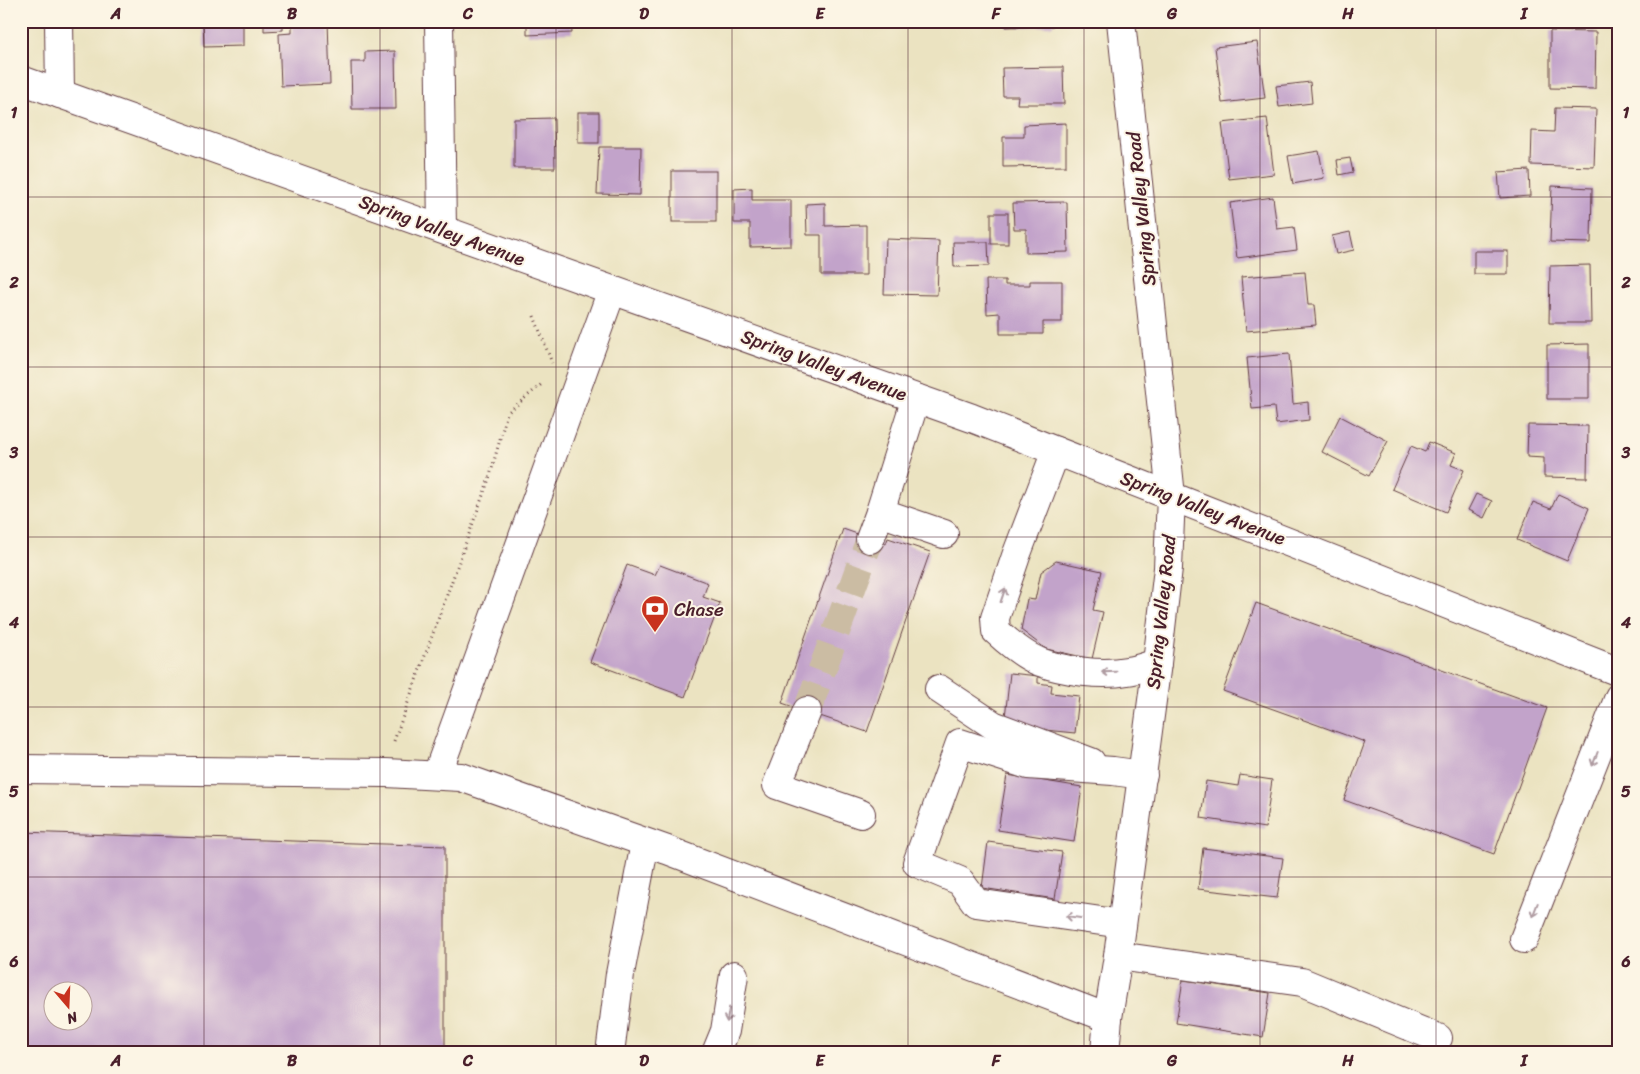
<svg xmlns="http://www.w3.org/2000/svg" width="1640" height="1074" viewBox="0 0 1640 1074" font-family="Sriracha,sans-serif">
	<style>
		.building { fill: #c2a3ca; fill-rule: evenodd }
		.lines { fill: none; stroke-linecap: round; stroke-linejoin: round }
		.minor-tunnel { stroke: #cbbca3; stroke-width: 28; stroke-dasharray: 28 14; stroke-linecap: butt }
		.minor-casing { stroke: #623c42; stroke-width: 30 }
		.path { stroke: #623c42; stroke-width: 3; stroke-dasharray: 1 4; stroke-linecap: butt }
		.minor { stroke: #fff; stroke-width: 28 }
		.oneway { stroke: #ae9aa0 }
		.grid { fill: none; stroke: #4a1f2b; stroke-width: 1; stroke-opacity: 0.55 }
		.labels { text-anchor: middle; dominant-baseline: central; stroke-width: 4; stroke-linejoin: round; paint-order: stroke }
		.street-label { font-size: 19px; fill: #4a1f2b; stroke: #fcf5e5 }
		.poi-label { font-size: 19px; fill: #4a1f2b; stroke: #fcf5e5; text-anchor: start }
		.neatline { fill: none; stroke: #4a1f2b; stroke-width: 2 }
		.grid-label { font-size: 16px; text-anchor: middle; font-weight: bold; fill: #4a1f2b }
	</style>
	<rect width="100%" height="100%" fill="#fcf5e5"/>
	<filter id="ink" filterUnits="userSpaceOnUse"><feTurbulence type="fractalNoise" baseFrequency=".02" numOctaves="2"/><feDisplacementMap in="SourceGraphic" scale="10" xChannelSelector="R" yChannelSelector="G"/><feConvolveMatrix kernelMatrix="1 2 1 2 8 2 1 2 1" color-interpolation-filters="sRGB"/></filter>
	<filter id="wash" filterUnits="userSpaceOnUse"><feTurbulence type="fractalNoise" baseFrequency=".0096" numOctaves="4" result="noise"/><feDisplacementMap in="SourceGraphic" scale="20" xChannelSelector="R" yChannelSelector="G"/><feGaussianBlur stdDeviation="1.12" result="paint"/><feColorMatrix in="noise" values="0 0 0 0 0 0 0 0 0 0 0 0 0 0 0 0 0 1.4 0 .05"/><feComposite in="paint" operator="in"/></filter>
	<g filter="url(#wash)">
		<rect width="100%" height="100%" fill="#ebe3c1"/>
		<g id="blocks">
			<g class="building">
				<polygon points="117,21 154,21 154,24 117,26"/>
				<polygon points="203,21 243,21 243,46 204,47"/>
				<polygon points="264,21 283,21 283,30 264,31"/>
				<polygon points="292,21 328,21 330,84 281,86 279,34 292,33"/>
				<polygon points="527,21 571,21 572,33 527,35"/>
				<polygon points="1006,21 1053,21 1053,26 1006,27"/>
				<polygon points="1550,31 1596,32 1595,89 1550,88"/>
				<polygon points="1257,42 1265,98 1222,103 1215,47"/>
				<polygon points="395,51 396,109 352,109 351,62 365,62 365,52"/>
				<polygon points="1063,67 1064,104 1017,104 1018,96 1003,96 1002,68"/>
				<polygon points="1310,82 1312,103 1279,107 1276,86"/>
				<polygon points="1555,108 1596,109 1594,167 1531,165 1532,131 1554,132"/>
				<rect x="578" y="112" width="21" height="31"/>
				<polygon points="554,118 555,168 514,168 514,119"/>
				<polygon points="1267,118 1274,174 1229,179 1222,123"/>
				<polygon points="1066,123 1066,166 1003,167 1003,137 1024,137 1024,125"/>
				<polygon points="599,147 641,147 640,195 597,194"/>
				<polygon points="1319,151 1324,178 1293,184 1288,156"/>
				<polygon points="1350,158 1353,172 1339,175 1337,160"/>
				<polygon points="1529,170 1530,196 1500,198 1498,172"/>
				<rect x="672" y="171" width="44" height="51"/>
				<polygon points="1552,186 1592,188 1591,243 1550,242"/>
				<polygon points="752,188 752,200 791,200 791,246 750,247 750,223 734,223 734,189"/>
				<polygon points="1273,197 1277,229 1294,227 1297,250 1237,258 1230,203"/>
				<polygon points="1067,202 1068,252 1026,253 1026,229 1014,229 1013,203"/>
				<polygon points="825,203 825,226 866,225 866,275 821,275 821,235 807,235 806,204"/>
				<rect x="991" y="213" width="17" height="31"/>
				<polygon points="1350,232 1354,250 1336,254 1332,236"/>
				<polygon points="886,239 939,241 937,295 884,294"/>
				<polygon points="953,242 988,242 989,266 954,267"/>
				<rect x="1474" y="251" width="34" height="23"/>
				<polygon points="1590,265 1591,323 1549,323 1550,266"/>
				<polygon points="1305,272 1308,305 1314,305 1316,325 1246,331 1241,277"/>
				<polygon points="986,280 1005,280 1005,285 1030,285 1030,281 1062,281 1062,322 1043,322 1043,334 1000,334 1000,313 987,314"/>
				<polygon points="1589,344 1589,399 1547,399 1547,345"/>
				<polygon points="1289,354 1293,404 1308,402 1309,420 1276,424 1274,407 1252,409 1247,358"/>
				<polygon points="1340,416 1388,441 1369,476 1322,452"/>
				<polygon points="1528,425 1588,426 1587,478 1544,477 1544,458 1527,457"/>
				<polygon points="1429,442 1456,453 1451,465 1464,470 1446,512 1392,489 1411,446 1425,452"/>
				<polygon points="1476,494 1492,501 1484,518 1468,510"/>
				<polygon points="1558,494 1589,508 1567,561 1517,540 1533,502 1551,509"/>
				<polygon points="843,529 886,544 888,538 930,552 867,732 782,703"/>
				<polygon points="1056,561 1102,571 1093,610 1103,612 1092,659 1046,649 1021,630 1027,599 1035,600 1041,572"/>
				<polygon points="627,565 655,575 660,565 708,583 703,597 720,603 685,697 590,662"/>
				<polygon points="1256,603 1547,708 1494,854 1344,800 1365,742 1223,691"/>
				<polygon points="1010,673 1038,676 1038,683 1052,685 1051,693 1079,696 1075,733 1004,726"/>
				<polygon points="1007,775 1082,787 1074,842 998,830"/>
				<polygon points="1240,775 1272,780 1265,828 1201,818 1206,781 1238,786"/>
				<path d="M21 832 445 846V1053H21ZM52 992H82V1022H52Z"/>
				<polygon points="988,842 1062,852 1055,899 982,888"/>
				<polygon points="1203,848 1283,858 1277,898 1198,889"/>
				<polygon points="1183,980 1270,993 1263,1037 1176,1023"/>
				<polygon points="775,1046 792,1053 772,1053"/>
			</g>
		</g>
	</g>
	<g filter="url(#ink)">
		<use href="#blocks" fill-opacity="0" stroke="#623c42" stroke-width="1"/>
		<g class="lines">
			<polyline class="minor-tunnel" points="807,711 870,539"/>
			<g class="minor-casing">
				<g id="minor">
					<polyline points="59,21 60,94"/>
					<polyline points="439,21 442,229"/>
					<polyline points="21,80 972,418 1619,672"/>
					<polyline points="916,398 880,512 944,534"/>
					<path d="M1056 451 1016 556 995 618 996 631C1009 643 1024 656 1040 662 1064 671 1102 676 1127 671 1137 670 1147 666 1157 663"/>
					<polyline points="870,539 880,512"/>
					<polyline points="939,689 993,725 1091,762"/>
					<polyline points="807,711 777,785 861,814"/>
					<polyline points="21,769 386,773 461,777 667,850 1108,1018"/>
					<polyline points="437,775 612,290"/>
					<polyline points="1122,924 976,903 960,881 917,863 960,743 1028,765 1113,771 1143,775"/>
					<polyline points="1524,939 1619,697"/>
					<polyline points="1118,956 1302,982 1438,1038"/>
					<polyline points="610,1053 620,974 645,843"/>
					<polyline points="716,1053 725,1031 734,975"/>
					<polyline points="1105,1053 1108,1018 1118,956 1157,663 1168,568 1171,496 1121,21"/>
				</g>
			</g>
			<g class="path">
				<polyline points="534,316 552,363"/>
				<polyline points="394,741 490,476 507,413 543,383"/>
			</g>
			<use href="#minor" class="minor"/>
		</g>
		<defs><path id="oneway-shaft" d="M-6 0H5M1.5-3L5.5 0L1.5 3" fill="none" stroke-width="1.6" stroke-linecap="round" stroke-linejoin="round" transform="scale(1.25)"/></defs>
		<g class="oneway">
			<use href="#oneway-shaft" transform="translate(1003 595) rotate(-71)"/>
			<use href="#oneway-shaft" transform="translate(1109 672) rotate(178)"/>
			<use href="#oneway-shaft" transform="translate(1595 759) rotate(111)"/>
			<use href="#oneway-shaft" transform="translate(1535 910) rotate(111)"/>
			<use href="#oneway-shaft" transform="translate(1073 917) rotate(-172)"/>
			<use href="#oneway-shaft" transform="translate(728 1015) rotate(99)"/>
		</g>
	</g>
	<path class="grid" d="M204 21V1053M380 21V1053M556 21V1053M732 21V1053M908 21V1053M1084 21V1053M1260 21V1053M1436 21V1053M21 197H1619M21 367H1619M21 537H1619M21 707H1619M21 877H1619"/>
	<defs>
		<g id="bank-pin" transform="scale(1.4375)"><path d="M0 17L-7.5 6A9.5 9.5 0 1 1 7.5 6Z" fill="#c8321e" stroke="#fcf5e5"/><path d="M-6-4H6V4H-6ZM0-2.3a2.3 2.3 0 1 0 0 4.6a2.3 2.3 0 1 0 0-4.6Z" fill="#fff"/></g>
	</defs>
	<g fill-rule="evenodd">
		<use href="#bank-pin" x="655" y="609"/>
	</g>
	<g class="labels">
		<g class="street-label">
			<text transform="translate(1141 209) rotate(-96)">Spring Valley Road</text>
			<text transform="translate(442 230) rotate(20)">Spring Valley Avenue</text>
			<text transform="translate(824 365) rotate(20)">Spring Valley Avenue</text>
			<text transform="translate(1203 508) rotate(21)">Spring Valley Avenue</text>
			<text transform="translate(1161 612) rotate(-84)">Spring Valley Road</text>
		</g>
		<g class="poi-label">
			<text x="674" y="609">Chase</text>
		</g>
	</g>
	<rect width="1640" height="1074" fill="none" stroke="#fcf5e5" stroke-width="55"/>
	<g transform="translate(68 1006) rotate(161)"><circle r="24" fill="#fcf5e5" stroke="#b59f9b"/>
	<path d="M0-4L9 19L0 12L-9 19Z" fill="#c8321e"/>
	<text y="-8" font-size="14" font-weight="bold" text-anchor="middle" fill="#4a1f2b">N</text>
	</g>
	<rect x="28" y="28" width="1584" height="1018" class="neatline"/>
	<g class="grid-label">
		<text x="116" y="19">A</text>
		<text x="292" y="19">B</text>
		<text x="468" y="19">C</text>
		<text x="644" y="19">D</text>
		<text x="820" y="19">E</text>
		<text x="996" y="19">F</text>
		<text x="1172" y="19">G</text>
		<text x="1348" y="19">H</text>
		<text x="1524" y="19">I</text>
		<text x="14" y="118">1</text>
		<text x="1626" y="118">1</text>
		<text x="14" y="288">2</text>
		<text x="1626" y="288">2</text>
		<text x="14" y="458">3</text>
		<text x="1626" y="458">3</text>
		<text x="14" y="628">4</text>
		<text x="1626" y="628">4</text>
		<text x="14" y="797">5</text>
		<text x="1626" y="797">5</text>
		<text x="14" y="967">6</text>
		<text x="1626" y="967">6</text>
		<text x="116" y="1066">A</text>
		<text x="292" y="1066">B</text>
		<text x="468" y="1066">C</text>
		<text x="644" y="1066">D</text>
		<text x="820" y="1066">E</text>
		<text x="996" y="1066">F</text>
		<text x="1172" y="1066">G</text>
		<text x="1348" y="1066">H</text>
		<text x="1524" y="1066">I</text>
	</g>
</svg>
